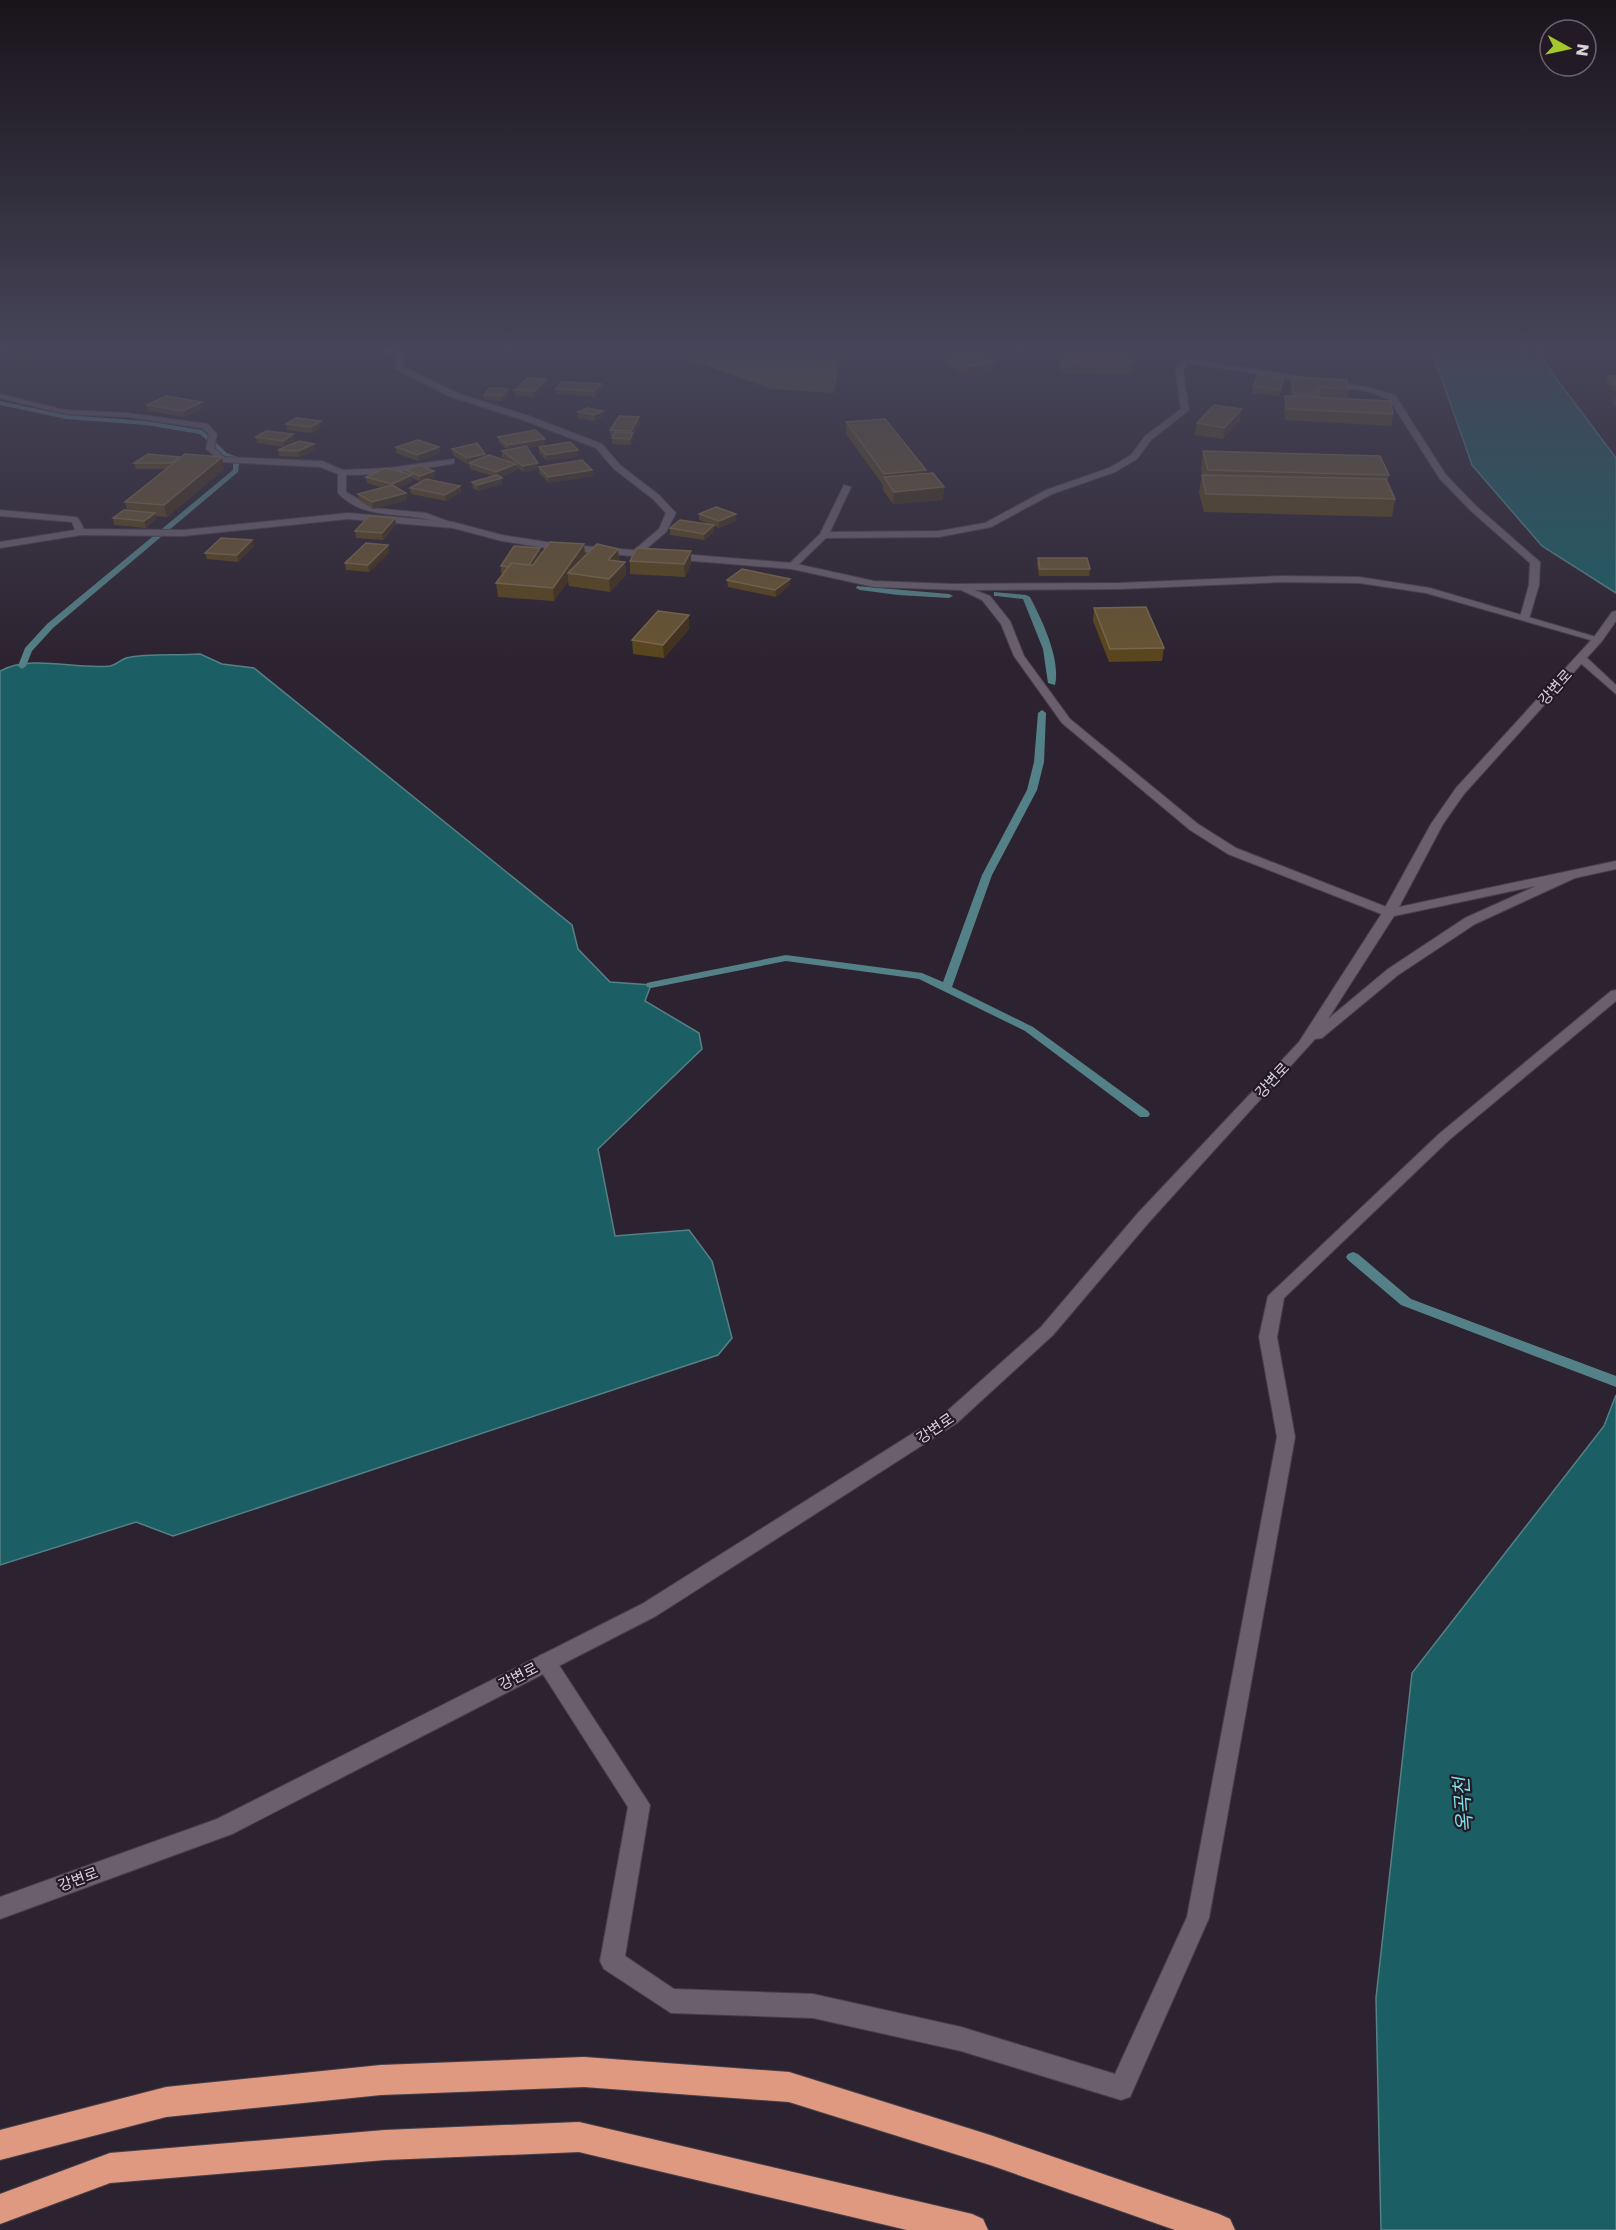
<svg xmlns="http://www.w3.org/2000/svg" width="1616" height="2230" viewBox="0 0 1616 2230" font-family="Poppins,'Noto Sans KR',sans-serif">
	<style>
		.forest { fill: #545c30 }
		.water { fill: #1b5e63; stroke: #548187; stroke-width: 1.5 }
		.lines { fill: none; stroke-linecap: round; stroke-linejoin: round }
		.stream { fill: #548187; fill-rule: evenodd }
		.lane-casing { stroke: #48404a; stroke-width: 2 }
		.street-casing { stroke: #48404a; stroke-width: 2 }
		.secondary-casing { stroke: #48404a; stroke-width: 2 }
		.highway-casing { stroke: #48404a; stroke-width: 2 }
		.lane { fill: #6a5f6d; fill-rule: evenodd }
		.street { fill: #6a5f6d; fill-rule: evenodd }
		.secondary { fill: #6a5f6d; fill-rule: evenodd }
		.highway { fill: #e09981; fill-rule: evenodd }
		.wall { fill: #5a451d }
		.shaded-wall { fill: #43311c }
		.building { fill: #685432; stroke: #7a684c; stroke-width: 1.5 }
		.labels { text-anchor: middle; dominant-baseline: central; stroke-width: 4.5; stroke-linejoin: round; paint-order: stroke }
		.street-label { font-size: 15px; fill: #d8d2da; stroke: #231a26 }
		.near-water-label { font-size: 20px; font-style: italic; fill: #7adfe8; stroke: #231a26 }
	</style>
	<rect width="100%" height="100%" fill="#2d2330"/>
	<polygon class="forest" points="656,348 809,348 840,362 834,393 771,389"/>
	<g class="water">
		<polygon points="1431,348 1539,348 1550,370 1616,458 1616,593 1542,546 1472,465"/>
		<path d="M200 654 222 664 254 668 572 925 578 949 610 982 651 985 645 1001 699 1033 702 1049 598 1149 615 1236 689 1230 712 1261 732 1338 718 1355 173 1536 136 1522 0 1565V671C33 654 74 670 110 666 116 665 120 660 126 658 149 653 176 656 200 654Z"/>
		<polygon points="1616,1395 1616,2230 1381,2230 1376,1998 1412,1673 1604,1426"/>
	</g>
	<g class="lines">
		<g class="stream">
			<polygon points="0,401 66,415 146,421 202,430 227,453 240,458 238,472 53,628 32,651 26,666 22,669 18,666 25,648 47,624 233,470 233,459 223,455 200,434 146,425 66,419 0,405"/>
			<polygon points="857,586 949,594 953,596 949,598 898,595 860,590 856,588"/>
			<path d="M994 592 1026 595 1030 597C1042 620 1061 659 1055 685L1048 683 1043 649 1023 599 997 596H994Z"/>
			<polygon points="1042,710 1046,713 1044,762 1037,790 992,875 952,987 1033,1027 1148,1111 1150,1114 1148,1117 1140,1117 1025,1031 919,979 786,961 651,988 647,987 646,985 647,983 651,982 786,955 922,973 943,982 982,875 1027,790 1034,762 1038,713"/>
			<polygon points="1353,1252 1358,1254 1411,1299 1616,1376 1616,1387 1401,1305 1348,1260 1346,1257 1348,1254"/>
		</g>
		<g class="lane-casing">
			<g id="lane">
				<polygon points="383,348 392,348 404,356 402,366 457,393 529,416 602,444 620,465 659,495 674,511 676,513 666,532 639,555 633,555 633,551 659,529 666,513 653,499 614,469 596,448 523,420 451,397 395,369 397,359"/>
				<polygon points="1183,358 1367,387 1395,395 1446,475 1476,506 1540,562 1539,585 1529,619 1520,617 1529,585 1530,563 1470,510 1440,479 1389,399 1366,391 1188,363 1183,370 1189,410 1151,440 1137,459 1115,472 1052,494 991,527 939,537 826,538 795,568 787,566 820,534 844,485 851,487 830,532 939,531 985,523 1046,490 1109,468 1131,455 1145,436 1181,409 1175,370"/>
				<path d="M0 394 65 410 128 413 208 424 217 434 214 448 224 457 322 461 343 470 388 468 454 459V463L451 464 388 474 346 475V492L374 508 426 513 458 525 453 528C444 525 435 521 426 519 394 512 363 519 338 493V474L320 467 222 462 206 449 209 434 202 428 128 417 65 414 0 398Z"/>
				<polygon points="1577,656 1585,656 1616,685 1616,694 1577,660"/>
				<polygon points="1616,990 1616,1001 1449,1140 1284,1298 1277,1337 1295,1437 1209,1918 1130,2097 1121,2100 961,2051 813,2018 671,2013 604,1969 600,1961 628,1807 539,1668 536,1662 539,1656 546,1653 553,1656 650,1805 625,1956 674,1989 813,1994 961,2027 1115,2074 1187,1917 1277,1437 1259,1337 1268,1296 1439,1134 1611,991"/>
			</g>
		</g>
		<g class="street-casing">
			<polygon id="street" points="0,510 75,517 78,518 84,529 183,530 348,513 453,522 502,535 559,544 792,563 874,581 952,584 1120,583 1281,576 1359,577 1430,588 1603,639 1594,641 1426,593 1359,583 1281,582 1120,589 974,590 990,596 1010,621 1024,656 1070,719 1198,824 1236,848 1394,910 1396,913 1394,916 1389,917 1228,854 1190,830 1062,723 1014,656 1001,624 982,600 961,590 874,587 792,569 559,550 502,541 453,528 348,519 183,536 81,535 0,548 0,542 75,530 72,522 0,516"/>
		</g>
		<g class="secondary-casing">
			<path id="secondary" d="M1616 611V621L1602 641 1464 794 1443 824 1399 907 1616 861V869L1575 878 1475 924 1398 975 1322 1038 1315 1039 1150 1221 1053 1335 957 1423 656 1616 232 1834 0 1919V1897L217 1819 642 1604 945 1413 1041 1327 1138 1213 1299 1042 1382 913 1431 824 1456 788 1594 637 1612 612ZM1536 886 1465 918 1388 969 1328 1019 1394 916Z"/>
		</g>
		<g class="highway-casing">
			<g id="highway">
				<polygon points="584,2057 789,2072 990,2135 1219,2214 1230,2219 1235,2230 1175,2230 990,2165 789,2102 584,2087 381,2095 166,2117 0,2160 0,2130 166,2087 381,2065"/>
				<polygon points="579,2122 972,2214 983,2219 988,2230 907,2230 579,2152 385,2160 110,2183 0,2224 0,2194 110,2153 385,2130"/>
			</g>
		</g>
		<use href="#lane" class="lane"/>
		<use href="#street" class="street"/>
		<use href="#secondary" class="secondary"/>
		<use href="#highway" class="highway"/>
	</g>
	<g class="wall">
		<polygon points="0,348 40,348 41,351 32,357 4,357 2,351 7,348 1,349"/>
		<polygon points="926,348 991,348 991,354 983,354 994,373 967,377"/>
		<polygon points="1059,348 1132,363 1131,374 1061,373 1059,359"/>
		<polygon points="1608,376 1616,376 1616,391 1613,391 1607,382"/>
		<polygon points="1292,377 1349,389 1347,399 1393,414 1391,426 1285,420 1284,408 1285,396 1291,396 1290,388"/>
		<polygon points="546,379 546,385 534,397 515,396 515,390"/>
		<polygon points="1283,384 1279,396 1252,393 1253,387"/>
		<polygon points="556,389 601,390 595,397 556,394"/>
		<polygon points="484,395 508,395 503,401 485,400"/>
		<polygon points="1614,398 1616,398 1616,408 1613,404"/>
		<polygon points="147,405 203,408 184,417 148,411"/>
		<polygon points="1242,409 1240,420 1223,439 1195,435 1197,423"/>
		<polygon points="578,412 603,417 594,421 578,418"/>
		<polygon points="639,417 640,423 633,434 634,439 630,445 612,444 612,438 613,436 611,436 610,430"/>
		<polygon points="321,421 321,427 312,433 287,430 286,424"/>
		<polygon points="846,422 926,470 926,474 943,500 893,504 883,490 883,485 846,434"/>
		<polygon points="256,437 294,440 284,447 257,443"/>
		<polygon points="498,437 545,445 528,448 539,469 524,472 516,467 517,470 500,477 502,478 502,484 478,491 473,488 472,482 492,476 470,469 469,464 467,464 453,455 452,449 485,454 485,457 509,462 502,457 502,451 507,450 499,442"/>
		<polygon points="314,444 315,450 299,457 279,456 278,450"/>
		<polygon points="396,447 439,447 440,453 418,461 396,453"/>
		<polygon points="539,447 578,456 547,461 539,453"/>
		<polygon points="1203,451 1389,475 1387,481 1395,499 1392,517 1204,512 1199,493 1202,475 1201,469"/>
		<polygon points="148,454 224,469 167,517 156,516 156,519 146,528 114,525 113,518 127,510 125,502 166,469 136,469 134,463"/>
		<polygon points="539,467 592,470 593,476 549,483 539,473"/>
		<polygon points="405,470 435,477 428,479 460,486 461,492 446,501 411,494 410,488 421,482 412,478 413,481 397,488 406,493 407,500 373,509 359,500 358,494 384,488 367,483 366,477 406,473"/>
		<polygon points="699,514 736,521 719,528 714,526 714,532 704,540 670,535 670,528 712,525 699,520"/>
		<polygon points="396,524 383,540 356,538 355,531"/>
		<polygon points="252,540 254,546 238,562 207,559 205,553"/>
		<polygon points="584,544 585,556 618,549 619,561 625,562 626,575 610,592 569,586 568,581 554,601 498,597 496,583 504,573 501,573 501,566 540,548 541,554"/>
		<polygon points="388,545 389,552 369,572 346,570 345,563"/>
		<polygon points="691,551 691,564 685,577 630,574 630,561"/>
		<polygon points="1038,558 1090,569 1089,576 1039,576 1037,564"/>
		<polygon points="790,579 790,585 776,597 728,587 727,580"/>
		<polygon points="1094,608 1164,648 1162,661 1109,662 1093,621"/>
		<polygon points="689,615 689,629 664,658 633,654 632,640"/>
	</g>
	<g class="shaded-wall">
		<polygon points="36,348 40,348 41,351 32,357 31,352"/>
		<polygon points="904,348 917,348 904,350"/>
		<polygon points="977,348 991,348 991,354 977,355"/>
		<polygon points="994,362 994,373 967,377 968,366"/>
		<polygon points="546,379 546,385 534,397 534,391"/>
		<polygon points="601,384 601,390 595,397 594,391"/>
		<polygon points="508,389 508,395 503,401 502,396"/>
		<polygon points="202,402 203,408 184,417 183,411"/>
		<polygon points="1242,409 1240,420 1223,439 1224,428"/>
		<polygon points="603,411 603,417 594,421 594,415"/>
		<polygon points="639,417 640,423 633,434 634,439 630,445 630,439 632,436 631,431"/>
		<polygon points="321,421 321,427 312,433 311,427"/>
		<polygon points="293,434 294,440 284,447 283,441"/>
		<polygon points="545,439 545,445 508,451 507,445"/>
		<polygon points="314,444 315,450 299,457 298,451"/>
		<polygon points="439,447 440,453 418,461 417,455"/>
		<polygon points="578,450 578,456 547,461 546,455"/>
		<polygon points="485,454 486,460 469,463 469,464 467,464 467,458"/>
		<polygon points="222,457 224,469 167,517 164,505"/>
		<polygon points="538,463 539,469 524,472 523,466"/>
		<polygon points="516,464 517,470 497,478 496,472"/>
		<polygon points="592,470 593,476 549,483 548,477"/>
		<polygon points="926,470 925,482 884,478 884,474"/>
		<polygon points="434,471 435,477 421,482 420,476"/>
		<polygon points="412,475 413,481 393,490 392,484"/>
		<polygon points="502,478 502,484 478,491 477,485"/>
		<polygon points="460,486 461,492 446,501 445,495"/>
		<polygon points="944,487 943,500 893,504 894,492"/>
		<polygon points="406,493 407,500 373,509 372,502"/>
		<polygon points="155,513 156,519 146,528 144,521"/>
		<polygon points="736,514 736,521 719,528 719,521"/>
		<polygon points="395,518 396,524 383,540 382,533"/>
		<polygon points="714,525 714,532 704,540 704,534"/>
		<polygon points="252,540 254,546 238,562 237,555"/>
		<polygon points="584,544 585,557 568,573 568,581 554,601 553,588"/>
		<polygon points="388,545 389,552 369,572 368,565"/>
		<polygon points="540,548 541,554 528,575 527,568"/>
		<polygon points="618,549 619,562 608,560"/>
		<polygon points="691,551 691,564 685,577 684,564"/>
		<polygon points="625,562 626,575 610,592 609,579"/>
		<polygon points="790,579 790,585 776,597 775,590"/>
		<polygon points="689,615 689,629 664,658 663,645"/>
	</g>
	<g class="building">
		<polygon points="7,348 36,348 31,352 2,351"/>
		<polygon points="942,348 974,348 994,362 968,366"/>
		<polygon points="1059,348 1128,349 1132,363 1062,362"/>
		<polygon points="1258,375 1284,378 1280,390 1253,387"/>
		<polygon points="1608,376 1616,376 1616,385 1614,385"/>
		<polygon points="1292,377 1347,380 1349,389 1318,387 1320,396 1294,395"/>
		<polygon points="527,378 546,379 534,391 515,390"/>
		<polygon points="562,382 601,384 594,391 556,389"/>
		<polygon points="490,388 508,389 502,396 484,395"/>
		<polygon points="166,396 202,402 183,411 147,405"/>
		<polygon points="1285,396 1390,401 1393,414 1287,409"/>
		<polygon points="1214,405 1242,409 1224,428 1197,423"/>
		<polygon points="587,408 603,411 594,415 578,412"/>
		<polygon points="619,416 639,417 631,431 610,430"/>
		<polygon points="296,418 321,421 311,427 286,424"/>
		<polygon points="885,419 926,470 884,474 846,422"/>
		<polygon points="535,430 545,439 507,445 498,437"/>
		<polygon points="266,431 293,434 283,441 256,437"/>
		<polygon points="615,432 633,433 630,439 612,438"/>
		<polygon points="418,440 439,447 417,455 396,447"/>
		<polygon points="299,441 314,444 298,451 278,450"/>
		<polygon points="570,442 578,450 546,455 539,447"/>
		<polygon points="477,443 485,454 467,458 452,449"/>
		<polygon points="526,446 538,463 523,466 502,451"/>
		<polygon points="1203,451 1380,456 1389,475 1208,470"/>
		<polygon points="148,454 180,457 171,463 134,463"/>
		<polygon points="185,454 222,457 164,505 125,502"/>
		<polygon points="489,455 516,464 496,472 469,463"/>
		<polygon points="582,460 592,470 548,477 539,467"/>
		<polygon points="419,465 434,471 420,476 405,470"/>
		<polygon points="386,468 412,475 392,484 366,477"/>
		<polygon points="933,473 944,487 894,492 884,477"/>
		<polygon points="497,475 502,478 477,485 472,482"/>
		<polygon points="1202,475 1386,479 1395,499 1206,494"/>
		<polygon points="426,479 460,486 445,495 410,488"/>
		<polygon points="392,485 406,493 372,502 358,494"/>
		<polygon points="716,507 736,514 719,521 699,514"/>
		<polygon points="124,510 155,513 144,521 113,518"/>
		<polygon points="369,516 395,518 382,533 355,531"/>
		<polygon points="680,520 714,525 704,534 670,528"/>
		<polygon points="221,538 252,540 237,555 205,553"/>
		<polygon points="550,542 584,544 553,588 496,583 511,563 533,565"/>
		<polygon points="366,543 388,545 368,565 345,563"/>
		<polygon points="597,544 618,549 608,560 625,562 609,579 568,573"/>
		<polygon points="514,546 540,548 529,565 511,563 509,567 501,566"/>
		<polygon points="637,548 691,551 684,564 630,561"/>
		<polygon points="1038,558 1087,558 1090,569 1040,569"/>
		<polygon points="742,569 790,579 775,590 727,580"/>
		<polygon points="1146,607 1164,648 1110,649 1094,608"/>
		<polygon points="658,611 689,615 663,645 632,640"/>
	</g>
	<linearGradient id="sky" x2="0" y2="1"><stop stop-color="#19131a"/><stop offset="0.53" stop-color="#464559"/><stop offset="1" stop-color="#464559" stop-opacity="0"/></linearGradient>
	<rect width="1616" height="660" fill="url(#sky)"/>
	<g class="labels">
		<g class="street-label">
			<text transform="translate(1555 687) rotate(-48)">강변로</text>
			<text transform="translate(1272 1080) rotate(-47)">강변로</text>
			<text transform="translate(935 1428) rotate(-34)">강변로</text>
			<text transform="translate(518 1676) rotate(-27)">강변로</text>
			<text transform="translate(78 1879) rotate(-20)">강변로</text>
		</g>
		<g class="near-water-label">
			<text transform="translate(1463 1805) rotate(-94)">옥곡천</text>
		</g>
	</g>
	<g transform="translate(1568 48) rotate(98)"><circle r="28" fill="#231a26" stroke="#6b646e" stroke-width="1.5"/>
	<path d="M0-4.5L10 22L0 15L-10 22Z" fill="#a2c929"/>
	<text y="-9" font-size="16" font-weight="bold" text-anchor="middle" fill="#d8d2da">N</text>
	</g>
</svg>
